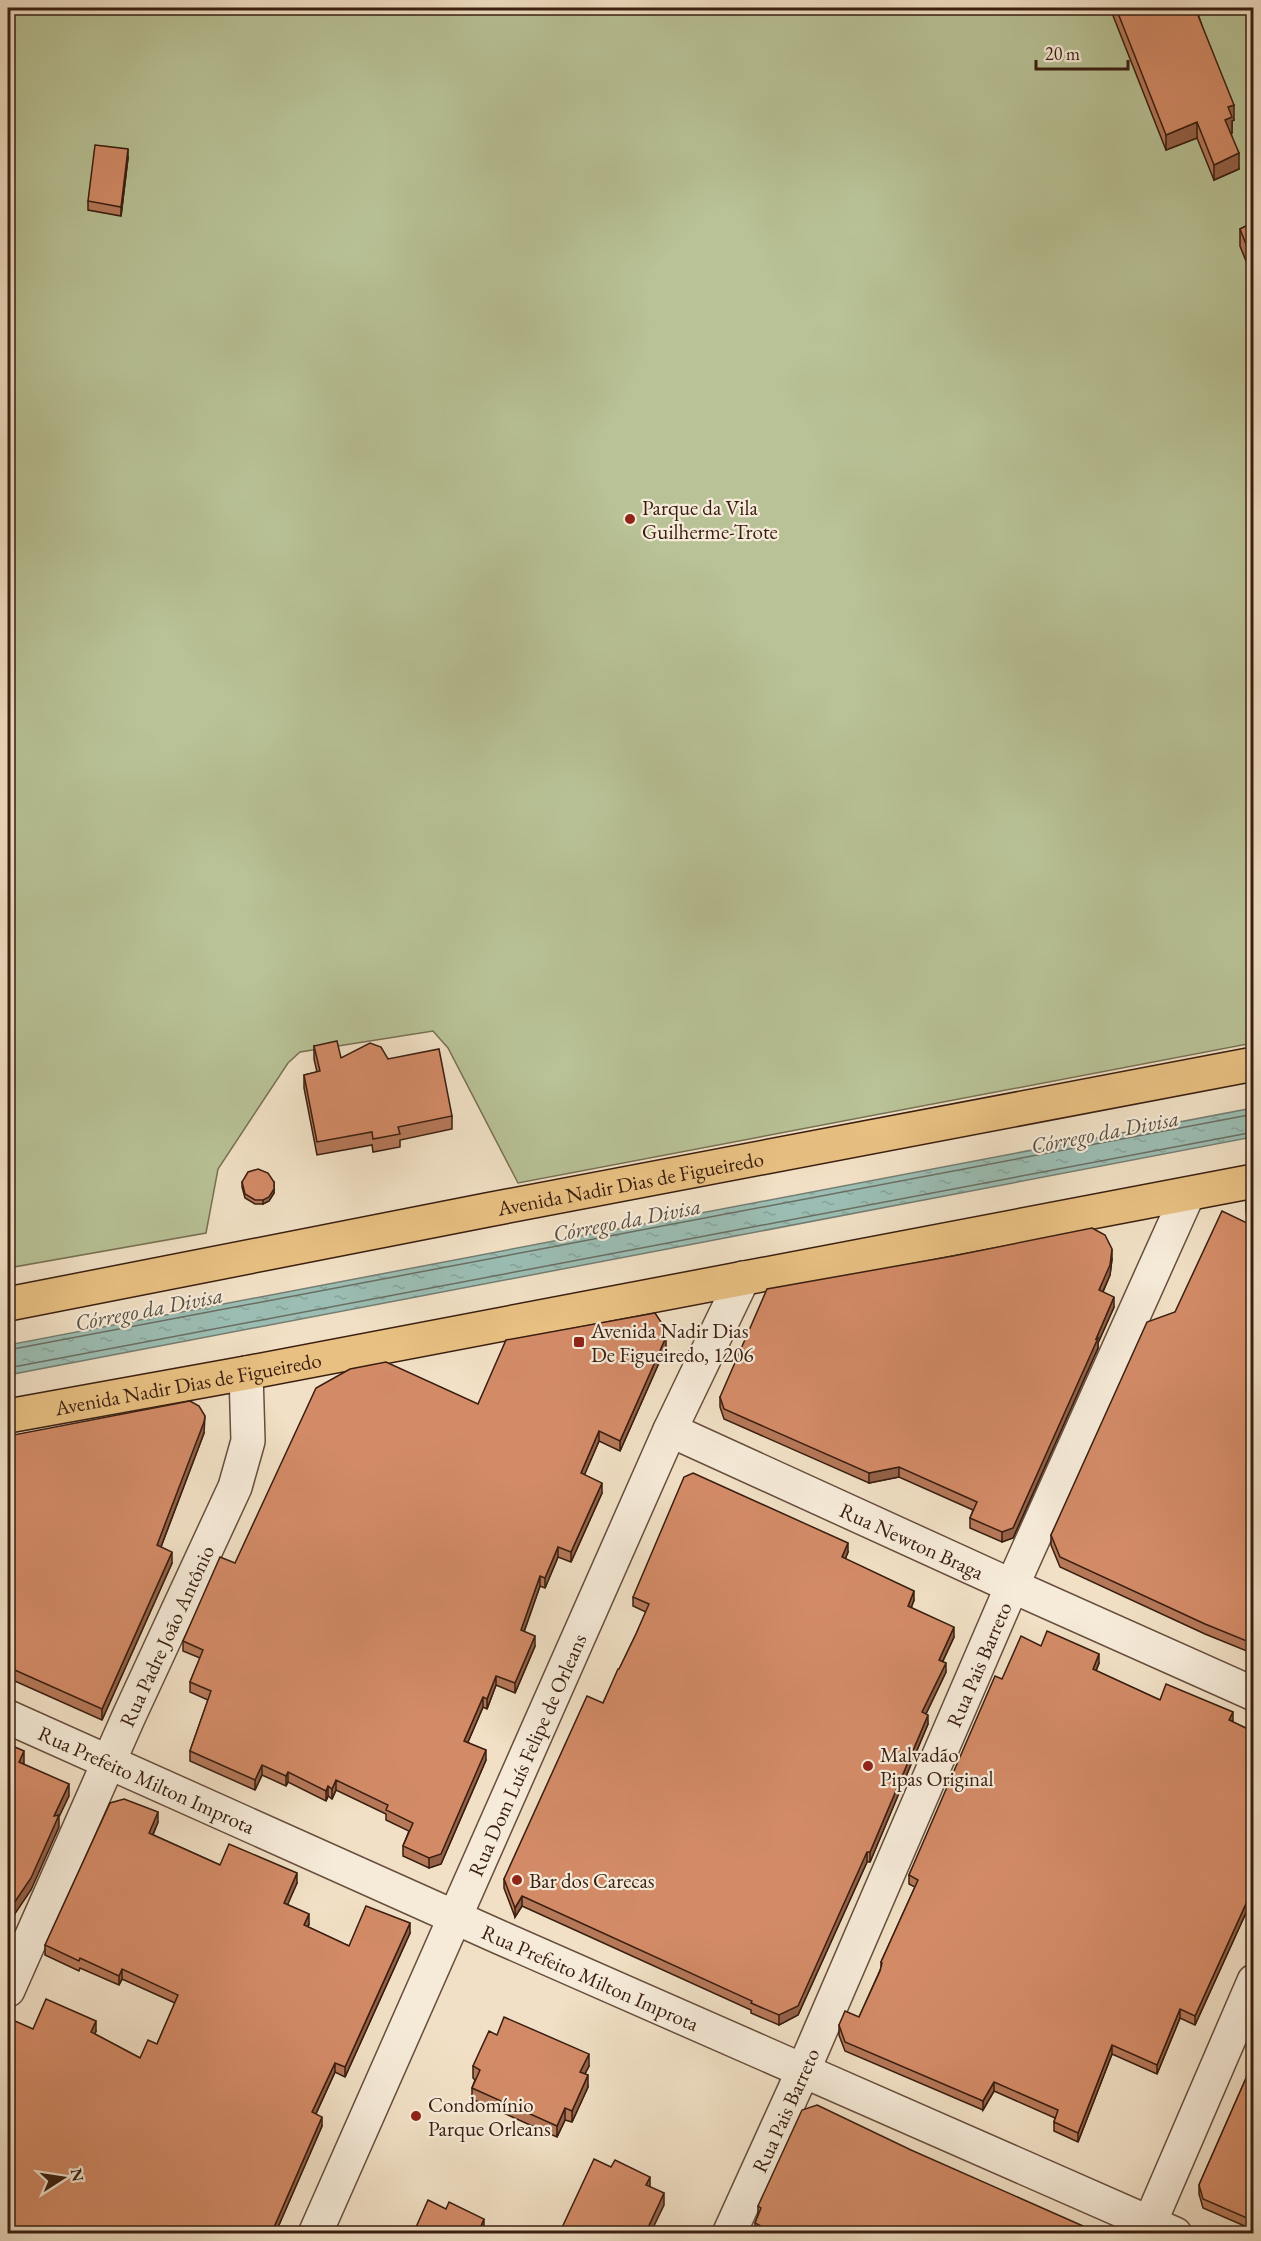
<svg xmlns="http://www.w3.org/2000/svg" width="1261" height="2241" viewBox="0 0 1261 2241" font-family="'EB Garamond',serif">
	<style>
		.park { fill: #b8c296; stroke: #787053; stroke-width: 1.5 }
		.water { fill: url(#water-ripples); stroke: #747d72; stroke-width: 1.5 }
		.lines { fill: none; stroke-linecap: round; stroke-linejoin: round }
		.shore { stroke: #6a6e62; stroke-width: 1.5 }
		.minor-casing { stroke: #674e3d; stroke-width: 36 }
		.major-casing { stroke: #391e10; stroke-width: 36 }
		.minor { stroke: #f6ebd9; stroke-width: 33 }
		.major { stroke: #e8c082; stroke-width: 33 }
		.wall { fill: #b57859; stroke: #391e10; stroke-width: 1.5 }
		.shaded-wall { fill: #946148; stroke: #391e10; stroke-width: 1.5 }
		.building { fill: #d38b67; stroke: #391e10; stroke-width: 1.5 }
		.poi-dot { fill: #8f2418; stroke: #f6ebd9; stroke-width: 2 }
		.labels { text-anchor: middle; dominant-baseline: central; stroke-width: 4.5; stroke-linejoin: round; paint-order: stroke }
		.poi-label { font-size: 21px; fill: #391e10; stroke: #f6ebd9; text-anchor: start }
		.street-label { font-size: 21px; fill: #391e10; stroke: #f6ebd9 }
		.water-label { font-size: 22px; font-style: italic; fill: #564e41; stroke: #f6ebd9 }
	</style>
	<defs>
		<pattern id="water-ripples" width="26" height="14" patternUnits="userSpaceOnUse" patternTransform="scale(1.5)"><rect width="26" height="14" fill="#9bbdb3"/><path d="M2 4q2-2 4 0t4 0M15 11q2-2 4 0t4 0" fill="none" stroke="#86a299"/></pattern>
	</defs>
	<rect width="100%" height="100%" fill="#f1e0c5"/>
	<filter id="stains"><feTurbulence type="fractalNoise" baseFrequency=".00333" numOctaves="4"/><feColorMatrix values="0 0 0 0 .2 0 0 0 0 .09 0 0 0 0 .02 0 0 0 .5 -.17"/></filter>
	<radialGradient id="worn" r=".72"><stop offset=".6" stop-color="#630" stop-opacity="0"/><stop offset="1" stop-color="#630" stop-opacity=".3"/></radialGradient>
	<polygon class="park" points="8,8 1253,8 1253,1043 518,1183 448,1048 433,1031 300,1052 288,1063 218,1169 206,1233 8,1268"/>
	<polygon class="water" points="1253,1108 1253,1137 8,1375 8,1345"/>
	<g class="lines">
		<g class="shore">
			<polyline points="8,1350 1254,1114"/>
			<polyline points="8,1368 1254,1132"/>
		</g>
		<g class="minor-casing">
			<g id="minor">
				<path id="s1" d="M670 1430 1012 1586 1254 1694"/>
				<path id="s2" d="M8 1717 499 1937 1175 2234"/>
				<path id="s3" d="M8 1990 129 1716 235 1487 248 1441 246 1373"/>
				<path id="s4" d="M315 2234 670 1430 743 1278"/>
				<path id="s5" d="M729 2234 803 2071 1012 1586 1188 1194"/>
				<polyline points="1145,2234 1254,1981"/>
			</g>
		</g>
		<g class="major-casing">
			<g id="major">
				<path id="s6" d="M8 1304 487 1210 1254 1064"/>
				<path id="s7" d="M8 1416 246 1373 1254 1181"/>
			</g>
		</g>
		<use href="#minor" class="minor"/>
		<use href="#major" class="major"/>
	</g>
	<g class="wall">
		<polygon points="1110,8 1197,8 1196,8 1234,120 1232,121 1232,133 1231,133 1239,169 1214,180 1197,138 1166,150"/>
		<polygon points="8,133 14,142 9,184 8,184"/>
		<polygon points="128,158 121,216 88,210 88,201"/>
		<polygon points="1254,222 1254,281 1240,246 1240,229"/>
		<polygon points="314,1046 341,1058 388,1059 452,1116 452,1129 400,1140 400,1147 373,1152 372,1145 317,1155 304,1088 304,1075 317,1072 314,1059"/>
		<polygon points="242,1182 274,1182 274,1193 269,1201 263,1204 255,1204 245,1198 242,1187"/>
		<polygon points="1254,1199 1254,1654 1205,1634 1060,1567 1051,1545 1051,1535 1175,1312 1248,1224 1246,1211 1246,1201"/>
		<polygon points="1112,1259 1110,1275 1103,1292 1114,1307 1098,1343 1098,1348 1013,1538 1002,1542 970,1528 970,1518 973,1510 899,1477 869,1483 724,1419 720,1407 720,1397"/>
		<polygon points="666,1347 620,1451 599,1441 584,1475 602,1493 571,1562 558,1557 545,1588 540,1586 524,1632 535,1646 515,1693 496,1685 487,1709 483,1707 468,1742 486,1760 441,1864 429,1868 403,1856 403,1846 409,1831 386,1820 386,1814 336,1790 332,1799 328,1796 326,1801 288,1782 286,1786 262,1775 255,1790 190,1761 190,1751 208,1700 190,1692 190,1682 200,1658 183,1651 183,1641 235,1563 478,1404"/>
		<polygon points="204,1433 161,1547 172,1563 102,1720 8,1678 8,1436"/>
		<polygon points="848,1552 845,1559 914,1600 911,1608 954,1637 943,1661 946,1672 926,1714 928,1724 870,1862 867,1862 798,2015 779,2025 751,2013 751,2010 522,1906 515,1917 504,1888 504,1879 603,1703 636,1634 646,1612 633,1606 633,1597"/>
		<polygon points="1041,1646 1099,1663 1096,1671 1160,1700 1233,1722 1254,1732 1254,1895 1195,2025 1180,2018 1157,2074 1112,2054 1078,2142 1054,2131 1054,2122 1055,2118 994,2091 983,2110 845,2051 839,2035 839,2025 859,2017 881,1968 881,1962 915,1887 909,1884 909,1875 1002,1679"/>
		<polygon points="158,1822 153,1835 220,1865 297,1883 287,1904 309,1924 308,1927 349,1946 410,1933 345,2077 335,2072 316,2114 322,2126 275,2234 8,2234 8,2038 33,2029 96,2031 95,2034 140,2058 157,2044 175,2003 122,1979 119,1985 80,1968 79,1971 45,1955 45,1945"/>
		<polygon points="497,2035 589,2066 585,2074 588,2087 572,2122 565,2120 557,2137 472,2099 472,2088 475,2080 473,2078 473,2066"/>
		<polygon points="1254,2060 1254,2230 1203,2208 1199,2194 1199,2185"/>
		<polygon points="758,2206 1083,2234 759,2234 755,2232 755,2223 758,2215"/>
	</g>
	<g class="shaded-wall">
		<polygon points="1234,105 1234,120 1232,121 1232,133 1225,135 1225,120 1228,107"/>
		<polygon points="1197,122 1197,138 1166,150 1166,135"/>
		<polygon points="14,134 14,142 9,184 9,176"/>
		<polygon points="128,149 128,158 121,216 121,207"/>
		<polygon points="1239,153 1239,169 1214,180 1214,165"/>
		<polygon points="274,1189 274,1193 269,1201 263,1204 263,1200"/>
		<polygon points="1112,1249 1112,1259 1110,1275 1099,1300 1099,1290"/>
		<polygon points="1114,1297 1114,1307 1098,1343 1098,1348 1013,1538 1002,1542 1002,1532 1096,1339"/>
		<polygon points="666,1337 666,1347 620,1451 620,1441"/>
		<polygon points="205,1416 204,1433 157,1557 157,1545"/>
		<polygon points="599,1431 599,1441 581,1483 581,1473"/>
		<polygon points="899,1467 899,1477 869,1483 869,1473"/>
		<polygon points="602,1483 602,1493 571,1562 571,1552"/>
		<polygon points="848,1543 848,1552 842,1567 842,1557"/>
		<polygon points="558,1547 558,1557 545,1588 545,1578"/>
		<polygon points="172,1552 172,1563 102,1720 102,1709"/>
		<polygon points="540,1576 540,1586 521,1640 521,1630"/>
		<polygon points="914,1591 914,1600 908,1616 908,1606"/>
		<polygon points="954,1627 954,1637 939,1669 939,1660"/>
		<polygon points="535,1636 535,1646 515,1693 515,1683"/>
		<polygon points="1099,1654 1099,1663 1093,1678 1093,1669"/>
		<polygon points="946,1663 946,1672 922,1722 922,1712"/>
		<polygon points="496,1676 496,1685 487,1709 487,1699"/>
		<polygon points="483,1697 483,1707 464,1751 464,1741"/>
		<polygon points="1233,1712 1233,1721 1229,1720"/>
		<polygon points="928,1715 928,1724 870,1862 870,1852"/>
		<polygon points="486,1750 486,1760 441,1864 429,1868 429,1858"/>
		<polygon points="24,1751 24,1763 19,1775 19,1762"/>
		<polygon points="262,1765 262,1775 255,1790 255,1780"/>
		<polygon points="288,1772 288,1782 286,1786 286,1776"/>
		<polygon points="336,1780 336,1790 332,1799 332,1789"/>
		<polygon points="69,1784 69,1796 59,1817 59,1827 31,1890 8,1924 8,1912 54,1816"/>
		<polygon points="328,1786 328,1796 326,1801 326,1791"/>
		<polygon points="158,1812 158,1822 149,1843 149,1833"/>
		<polygon points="867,1852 867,1862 798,2015 779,2025 779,2015"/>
		<polygon points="297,1873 297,1883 284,1913 284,1903"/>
		<polygon points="1254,1886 1254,1895 1195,2025 1195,2016"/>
		<polygon points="522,1896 522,1906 515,1917 515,1908"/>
		<polygon points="309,1914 309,1924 304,1935 304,1925"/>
		<polygon points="410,1923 410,1933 345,2077 345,2067"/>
		<polygon points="122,1969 122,1979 119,1985 119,1976"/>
		<polygon points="1180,2009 1180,2018 1157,2074 1157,2065"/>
		<polygon points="96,2021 96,2031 91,2041 91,2032"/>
		<polygon points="1112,2045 1112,2054 1078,2142 1078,2133"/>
		<polygon points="589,2054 589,2066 580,2083 580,2072"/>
		<polygon points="335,2063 335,2072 312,2122 312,2112"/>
		<polygon points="588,2075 588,2087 572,2122 572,2111"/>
		<polygon points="994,2082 994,2091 983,2110 983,2101"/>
		<polygon points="565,2108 565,2120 557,2137 557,2126"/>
		<polygon points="322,2117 322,2126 275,2234 271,2234"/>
		<polygon points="650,2177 650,2189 646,2185"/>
		<polygon points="664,2193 664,2205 650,2234 645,2234"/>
		<polygon points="484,2219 484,2231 481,2226"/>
	</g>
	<g class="building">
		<polygon points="1116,8 1195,8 1234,105 1228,107 1232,117 1225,120 1239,153 1214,165 1197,122 1166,135"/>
		<polygon points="8,133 14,134 9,176 8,175"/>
		<polygon points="95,145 128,149 121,207 88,201"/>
		<polygon points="1254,222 1254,264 1240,229"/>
		<polygon points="337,1041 341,1058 370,1043 381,1047 388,1059 439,1049 452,1116 398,1127 400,1134 373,1139 372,1132 317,1142 304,1075 320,1071 314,1046"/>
		<polygon points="258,1169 268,1173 274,1182 274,1189 269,1197 263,1200 255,1200 245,1194 242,1182 248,1172"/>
		<polygon points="1254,1199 1254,1644 1205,1624 1060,1557 1051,1535 1147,1322 1175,1312 1222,1211 1251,1225 1246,1201"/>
		<polygon points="1092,1228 1105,1235 1112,1249 1110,1265 1099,1290 1114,1297 1096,1339 1098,1338 1013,1528 1002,1532 970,1518 977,1502 899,1467 869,1473 724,1409 720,1397 767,1289 953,1256"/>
		<polygon points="655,1313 663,1325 666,1337 620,1441 599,1431 581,1473 602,1483 571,1552 558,1547 545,1578 540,1576 521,1630 535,1636 515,1683 496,1676 487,1699 483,1697 464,1741 486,1750 441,1854 429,1858 403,1846 413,1823 386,1810 388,1805 336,1780 332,1789 328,1786 326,1791 288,1772 286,1776 262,1765 255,1780 190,1751 211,1691 190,1682 203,1650 183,1641 220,1557 235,1563 316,1388 350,1369 386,1362 478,1404 506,1340"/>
		<polygon points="190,1401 199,1406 205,1416 204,1422 157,1545 172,1552 102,1709 8,1667 8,1436"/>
		<polygon points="693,1473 848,1543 842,1557 914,1591 908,1606 954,1627 939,1660 946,1663 922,1712 928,1715 870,1852 867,1852 798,2006 779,2015 751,2003 752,2001 522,1896 515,1908 504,1879 587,1696 603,1703 618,1669 619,1669 636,1634 649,1604 633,1597 684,1477"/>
		<polygon points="1047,1631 1099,1654 1093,1669 1160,1700 1166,1684 1233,1712 1229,1720 1254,1732 1254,1886 1195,2016 1180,2009 1157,2065 1112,2045 1078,2133 1054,2122 1058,2110 994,2082 983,2101 845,2042 839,2025 845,2011 859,2017 880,1971 882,1963 881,1962 918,1880 909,1875 995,1676 1002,1679 1021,1636 1041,1646"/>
		<polygon points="8,1744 24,1751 19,1762 69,1784 54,1816 59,1815 31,1878 8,1912"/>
		<polygon points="124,1799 158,1812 149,1833 220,1865 229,1844 297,1873 284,1903 309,1914 304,1925 349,1946 366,1906 410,1923 345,2067 335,2063 312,2112 322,2117 271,2234 8,2234 8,2101 9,2098 8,2097 8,2038 15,2021 33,2029 46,1999 96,2021 91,2032 140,2058 148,2040 157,2044 178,1995 122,1969 119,1976 80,1958 79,1961 45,1945 110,1803"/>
		<polygon points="504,2017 589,2054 580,2072 588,2075 572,2111 565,2108 557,2126 472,2088 480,2070 473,2066 489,2031 497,2035"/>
		<polygon points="1254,2060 1254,2221 1203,2199 1199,2185"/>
		<polygon points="817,2105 911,2150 1083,2226 1081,2234 772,2234 773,2232 755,2223 761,2208 758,2206 802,2110"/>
		<polygon points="594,2159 611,2167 615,2160 650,2177 646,2185 664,2193 645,2234 559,2234"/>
		<polygon points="428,2200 446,2209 449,2202 484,2219 481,2226 496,2234 413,2234"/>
	</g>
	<g class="poi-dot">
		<circle cx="630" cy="519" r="6"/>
		<rect x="573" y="1336" width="12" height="12" rx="3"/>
		<circle cx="868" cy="1766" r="6"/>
		<circle cx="517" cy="1880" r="6"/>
		<circle cx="416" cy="2116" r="6"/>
	</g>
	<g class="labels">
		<g class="poi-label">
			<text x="642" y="507">Parque da Vila<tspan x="642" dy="24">Guilherme-Trote</tspan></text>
			<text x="591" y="1330">Avenida Nadir Dias<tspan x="591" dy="24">De Figueiredo, 1206</tspan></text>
			<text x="880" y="1754">Malvadão<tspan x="880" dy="24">Pipas Original</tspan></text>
			<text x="529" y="1880">Bar dos Carecas</text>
			<text x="428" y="2104">Condomínio<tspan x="428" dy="24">Parque Orleans</tspan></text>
		</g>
		<g class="street-label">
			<text stroke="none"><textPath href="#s6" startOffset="634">Avenida Nadir Dias de Figueiredo</textPath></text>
			<text stroke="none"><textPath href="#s7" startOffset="183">Avenida Nadir Dias de Figueiredo</textPath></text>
			<text stroke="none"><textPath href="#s1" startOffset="266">Rua Newton Braga</textPath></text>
			<text stroke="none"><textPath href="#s3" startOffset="388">Rua Padre João Antônio</textPath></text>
			<text stroke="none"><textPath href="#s5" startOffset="622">Rua Pais Barreto</textPath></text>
			<text stroke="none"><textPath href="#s4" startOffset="524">Rua Dom Luís Felipe de Orleans</textPath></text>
			<text stroke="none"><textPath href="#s2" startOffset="152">Rua Prefeito Milton Improta</textPath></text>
			<text stroke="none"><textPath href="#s2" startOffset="638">Rua Prefeito Milton Improta</textPath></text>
			<text stroke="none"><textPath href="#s5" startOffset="136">Rua Pais Barreto</textPath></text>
		</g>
		<g class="water-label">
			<text transform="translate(1105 1132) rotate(-11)">Córrego da Divisa</text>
			<text transform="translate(627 1220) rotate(-11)">Córrego da Divisa</text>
			<text transform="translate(149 1309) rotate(-11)">Córrego da Divisa</text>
		</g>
	</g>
	<rect width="1261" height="2241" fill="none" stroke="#f1e0c5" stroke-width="30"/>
	<rect x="9" y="9" width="1243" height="2223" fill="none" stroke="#391e10" stroke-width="3"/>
	<rect x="15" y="15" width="1231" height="2211" fill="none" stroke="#391e10" stroke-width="1.5"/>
	<g transform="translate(63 2178) rotate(78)" stroke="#f6ebd9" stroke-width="4.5" paint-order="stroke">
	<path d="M0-4.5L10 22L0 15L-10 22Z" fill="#391e10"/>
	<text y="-9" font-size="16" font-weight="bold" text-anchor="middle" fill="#391e10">N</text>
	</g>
	<path d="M1036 60v9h92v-9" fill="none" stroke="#391e10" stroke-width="3"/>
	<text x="1045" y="60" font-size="18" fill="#391e10" stroke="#f6ebd9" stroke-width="4.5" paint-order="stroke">20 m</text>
	<rect width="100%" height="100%" filter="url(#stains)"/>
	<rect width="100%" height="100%" fill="url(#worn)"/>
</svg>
